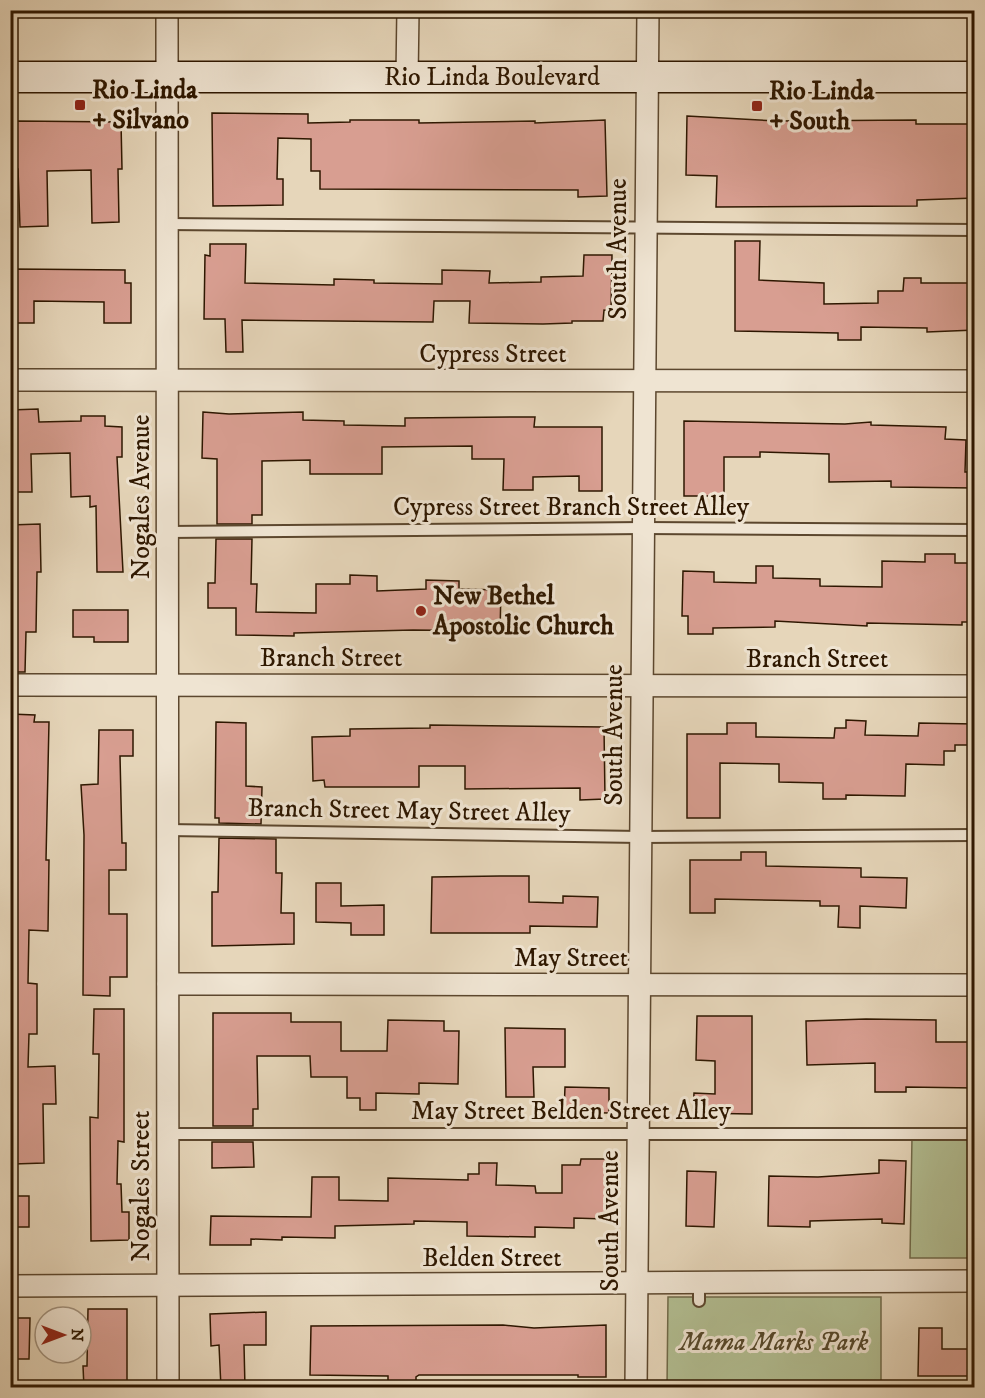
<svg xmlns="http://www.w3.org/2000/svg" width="985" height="1398" viewBox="0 0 985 1398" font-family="'IM FELL DW Pica',serif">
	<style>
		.green { fill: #b2be92; stroke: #706a49; stroke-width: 1.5 }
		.building { fill: #d89e91; stroke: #2e1700; stroke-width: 1.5 }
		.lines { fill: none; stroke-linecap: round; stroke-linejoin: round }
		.lane-casing { stroke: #5c472e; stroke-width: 14 }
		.street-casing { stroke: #5c472e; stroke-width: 24 }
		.secondary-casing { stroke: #2e1700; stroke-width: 33 }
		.lane { stroke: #efe4d2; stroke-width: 10 }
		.street { stroke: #efe4d2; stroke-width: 21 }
		.secondary { stroke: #efe4d2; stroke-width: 30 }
		.poi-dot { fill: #8f2418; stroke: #efe4d2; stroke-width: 2 }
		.labels { text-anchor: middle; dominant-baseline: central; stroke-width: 6; stroke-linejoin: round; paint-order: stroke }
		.street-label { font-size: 26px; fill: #2e1700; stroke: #efe4d2 }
		.poi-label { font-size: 26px; font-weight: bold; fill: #2e1700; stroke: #efe4d2; text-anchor: start }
		.park-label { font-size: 26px; font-style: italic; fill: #56492c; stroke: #efe4d2 }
	</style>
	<rect width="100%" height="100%" fill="#e6d6ba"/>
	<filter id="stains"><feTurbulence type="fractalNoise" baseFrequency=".00333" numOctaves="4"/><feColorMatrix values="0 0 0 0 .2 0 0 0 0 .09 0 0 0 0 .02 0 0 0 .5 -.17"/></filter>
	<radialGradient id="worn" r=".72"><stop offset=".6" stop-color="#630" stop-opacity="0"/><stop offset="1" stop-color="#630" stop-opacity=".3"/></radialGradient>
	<g class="green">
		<polygon points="912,1137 974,1137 974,1258 910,1258"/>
		<polygon points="668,1297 881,1297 881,1387 667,1388"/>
	</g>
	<g class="building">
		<polygon points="212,113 308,114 308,123 350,122 350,120 419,120 419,123 535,121 535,123 605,120 607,196 578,197 578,190 320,189 320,171 311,171 311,139 278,138 277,179 283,179 283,205 213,206"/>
		<polygon points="687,116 777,121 916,120 916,124 969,124 969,177 975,177 975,198 917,200 917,206 716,207 717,176 686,175"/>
		<polygon points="17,121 121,122 122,169 118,169 119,222 92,223 91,170 47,171 48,226 20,227 18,169 15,169"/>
		<polygon points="735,241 760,241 759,280 824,283 824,304 878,303 878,291 903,291 904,278 921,278 921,283 975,283 975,330 927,332 927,328 861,327 861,340 838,340 838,333 735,331"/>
		<polygon points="210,244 246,244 245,283 334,285 334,279 374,280 374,283 442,284 442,270 490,271 489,283 541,282 541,277 583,276 584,255 612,255 611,311 604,310 603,321 572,321 572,323 543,324 469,323 470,301 434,301 433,322 242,320 243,352 226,352 225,319 204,319 205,255 210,256"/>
		<polygon points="14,269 125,270 125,283 131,283 131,323 104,323 104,302 34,301 34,323 10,323"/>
		<polygon points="38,409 39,422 81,421 81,416 105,416 105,426 122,427 122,457 117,457 123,572 97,572 96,506 90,507 90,496 71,497 70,453 31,454 32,492 10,492 10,410"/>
		<polygon points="203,412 229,414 303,412 303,420 344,421 344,425 405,426 405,418 511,417 535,417 534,427 602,427 602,491 579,491 579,476 533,477 533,490 503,490 504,459 472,459 472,446 382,447 382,474 310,474 310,460 262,461 262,515 252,515 252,524 217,524 217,459 202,458"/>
		<polygon points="684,421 845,424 871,422 871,425 946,427 945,439 966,440 965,472 975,472 975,488 891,487 891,481 829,482 829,454 760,452 760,457 724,457 724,496 684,496"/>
		<polygon points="40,524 41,572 37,572 36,632 26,632 25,672 10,672 10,525"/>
		<polygon points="216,539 252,539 251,584 257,584 256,612 316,613 316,584 350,584 350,575 377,576 377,591 426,589 426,580 459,581 459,589 501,590 500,631 413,630 294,633 294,636 236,635 236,608 208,608 208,583 215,583"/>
		<polygon points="925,554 955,554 955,563 975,563 975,622 962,622 962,625 867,623 867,626 775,621 775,627 713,628 713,634 688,634 688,616 682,616 683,571 714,572 714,582 756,583 756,566 773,566 773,578 820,579 820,586 882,587 882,561 925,562"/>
		<polygon points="73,610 128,610 128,642 94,642 94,637 73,637"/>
		<polygon points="10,714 35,715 34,722 49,722 46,860 49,860 48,931 29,930 28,983 37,984 37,1034 29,1034 28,1067 55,1066 56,1104 43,1104 44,1163 14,1164 13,1105 10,1105"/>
		<polygon points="846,720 866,721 865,735 918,736 919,723 975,724 975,745 955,745 955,751 944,751 944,765 906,764 905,796 846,795 846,799 823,799 823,783 779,782 779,764 720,763 720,818 687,818 687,734 727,734 727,723 756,723 756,737 834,738 835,728 846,728"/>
		<polygon points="216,722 246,723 246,786 262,787 261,824 219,823 219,818 215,818"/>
		<polygon points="430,725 604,727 605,799 580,800 580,788 465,789 465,766 419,766 419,787 325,787 324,780 313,781 312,737 350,736 350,729 430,728"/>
		<polygon points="99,730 133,730 133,756 120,756 122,843 126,843 126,870 109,870 109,914 127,914 127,977 110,977 110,996 83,995 84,835 81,785 98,784"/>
		<polygon points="219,838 276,839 276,873 282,873 281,913 294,913 294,944 212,946 212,892 218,892"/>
		<polygon points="741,852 766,852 766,866 861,868 861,877 907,878 906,908 860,906 860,928 838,927 839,906 820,906 820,901 715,899 715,913 690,913 690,860 741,860"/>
		<polygon points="500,876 529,876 529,902 563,903 563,896 598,897 597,927 530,926 530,933 431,933 432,877"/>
		<polygon points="316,883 341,883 341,906 384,905 384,935 351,935 351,923 316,922"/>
		<polygon points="94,1009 124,1009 124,1142 118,1141 117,1184 121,1184 122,1212 129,1212 129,1240 91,1241 90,1117 98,1118 99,1054 93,1054"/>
		<polygon points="213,1013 291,1013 291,1022 341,1022 341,1051 387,1051 388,1020 444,1021 444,1031 459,1031 458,1084 419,1083 419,1094 376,1093 376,1110 360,1110 360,1098 347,1098 347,1077 311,1077 310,1056 257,1056 258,1109 253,1109 253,1126 213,1126"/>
		<polygon points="697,1016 752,1016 752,1114 693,1113 694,1093 715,1094 715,1061 696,1060"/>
		<polygon points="866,1019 936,1020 936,1042 975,1042 975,1088 906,1087 906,1092 875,1092 875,1063 807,1065 806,1021"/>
		<polygon points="505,1028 565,1029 565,1067 533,1067 534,1097 506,1097"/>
		<polygon points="565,1087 609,1088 609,1113 564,1112"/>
		<polygon points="212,1142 253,1142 254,1167 212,1168"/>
		<polygon points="581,1159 606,1159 605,1219 574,1218 574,1228 535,1227 535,1237 467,1236 467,1222 414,1221 414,1224 335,1226 335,1238 282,1237 282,1240 251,1239 251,1245 210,1245 211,1216 311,1217 312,1177 339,1177 339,1200 388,1201 388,1178 468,1180 468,1174 479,1174 479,1163 497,1163 496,1185 535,1186 536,1193 562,1193 562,1165 580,1165"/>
		<polygon points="879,1160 906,1161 904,1224 882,1223 882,1219 810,1221 810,1227 768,1226 769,1176 818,1177 879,1173"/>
		<polygon points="687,1171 716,1172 714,1227 686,1226"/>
		<rect x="10" y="1196" width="19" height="31"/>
		<polygon points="88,1309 127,1309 127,1388 84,1388 83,1366 87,1366"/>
		<polygon points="266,1312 266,1345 244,1345 245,1388 221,1388 219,1345 211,1346 210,1314"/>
		<polygon points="10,1318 30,1318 29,1359 10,1359"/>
		<polygon points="503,1325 534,1328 606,1325 606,1377 578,1377 578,1375 419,1375 416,1377 416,1388 388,1388 388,1376 310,1375 311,1326"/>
		<polygon points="919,1328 942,1328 942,1349 974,1349 973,1376 918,1376"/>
	</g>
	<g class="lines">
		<g class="lane-casing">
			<g id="lane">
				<polyline points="167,224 974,230"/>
				<polyline points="168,532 644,528 974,530"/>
				<polyline points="167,830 640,837 974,835"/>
				<polyline points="168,1134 974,1134"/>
				<polyline points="699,1283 699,1301"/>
			</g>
		</g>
		<g class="street-casing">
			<g id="street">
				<polyline points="167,10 168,1388"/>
				<polyline points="407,77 408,10"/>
				<polyline points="10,380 974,381"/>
				<polyline points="10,685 974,686"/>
				<polyline points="168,984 974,985"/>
				<polyline points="10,1286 974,1281"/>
				<polyline points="636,1388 648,10"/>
			</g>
		</g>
		<g class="secondary-casing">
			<polyline id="secondary" points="10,77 974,77"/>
		</g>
		<use href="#lane" class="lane"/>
		<use href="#street" class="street"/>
		<use href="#secondary" class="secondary"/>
	</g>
	<g class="poi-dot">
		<rect x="74" y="99" width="12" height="12" rx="3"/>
		<rect x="751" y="100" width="12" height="12" rx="3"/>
		<circle cx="421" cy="611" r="6"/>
	</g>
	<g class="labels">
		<g class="street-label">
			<text x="492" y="77">Rio Linda Boulevard</text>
			<text transform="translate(618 249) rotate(-90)">South Avenue</text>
			<text x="493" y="354">Cypress Street</text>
			<text transform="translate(141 497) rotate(-90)">Nogales Avenue</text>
			<text x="571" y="507">Cypress Street Branch Street Alley</text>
			<text x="331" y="658">Branch Street</text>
			<text x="817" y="659">Branch Street</text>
			<text transform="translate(614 735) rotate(-90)">South Avenue</text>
			<text transform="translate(409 811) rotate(1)">Branch Street May Street Alley</text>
			<text x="571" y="958">May Street</text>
			<text x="571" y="1111">May Street Belden Street Alley</text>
			<text transform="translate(141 1186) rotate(-90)">Nogales Street</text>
			<text transform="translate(610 1221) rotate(-90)">South Avenue</text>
			<text x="492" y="1258">Belden Street</text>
		</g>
		<g class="poi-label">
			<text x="92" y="90">Rio Linda<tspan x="92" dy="30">+ Silvano</tspan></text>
			<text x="769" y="91">Rio Linda<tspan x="769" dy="30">+ South</tspan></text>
			<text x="433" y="596">New Bethel<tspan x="433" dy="30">Apostolic Church</tspan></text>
		</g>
		<g class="park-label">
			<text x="774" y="1342">Mama Marks Park</text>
		</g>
	</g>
	<rect width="985" height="1398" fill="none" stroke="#e6d6ba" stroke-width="36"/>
	<rect x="12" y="12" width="961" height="1374" fill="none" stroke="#2e1700" stroke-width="3"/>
	<rect x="18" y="18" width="949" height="1362" fill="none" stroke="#2e1700" stroke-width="1.5"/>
	<g transform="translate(63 1335) rotate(90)"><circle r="28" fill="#efe4d2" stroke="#a2927e" stroke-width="1.5"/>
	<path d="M0-4.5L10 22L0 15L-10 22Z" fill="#8f2418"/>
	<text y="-9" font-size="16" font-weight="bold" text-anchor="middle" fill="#2e1700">N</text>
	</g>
	<rect width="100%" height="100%" filter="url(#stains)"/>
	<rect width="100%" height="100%" fill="url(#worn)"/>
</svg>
